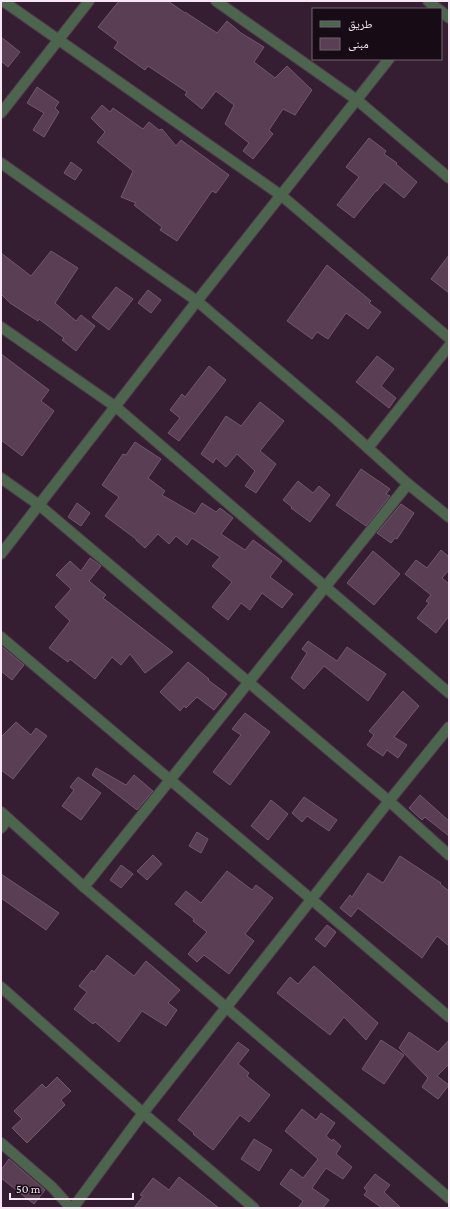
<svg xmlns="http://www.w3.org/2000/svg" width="450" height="1209" viewBox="0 0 450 1209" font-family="'Crimson Pro','Noto Naskh Arabic',serif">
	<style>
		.building { fill: #593e54; stroke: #73576d }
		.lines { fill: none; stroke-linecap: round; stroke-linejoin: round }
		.minor-casing { stroke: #513a4d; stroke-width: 12 }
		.minor { stroke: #4b664d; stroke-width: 10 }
	</style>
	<rect width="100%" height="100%" fill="#361e32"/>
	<g class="building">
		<polygon points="119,1 168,1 185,13 185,12 217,33 227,21 241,33 264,47 254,62 275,78 287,66 312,90 295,115 283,109 269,130 273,134 253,159 243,151 249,143 225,124 234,105 216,91 202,109 185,95 187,92 148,66 145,70 114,48 118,42 98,27"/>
		<polygon points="1,37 20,52 8,67 1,61"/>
		<polygon points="37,87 59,102 55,108 59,112 44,137 33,130 44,113 27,103"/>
		<polygon points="102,105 110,112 113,108 143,129 149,122 159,130 162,129 176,146 181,140 229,175 216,193 212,191 177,241 160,230 162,227 134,205 136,203 121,197 133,171 97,142 105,132 91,118"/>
		<polygon points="369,138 386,151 384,154 397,163 396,164 417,182 404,198 384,182 377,191 376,191 354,218 337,205 359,177 346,167"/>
		<polygon points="71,162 82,170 75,180 64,173"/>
		<polygon points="51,251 78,268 55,303 76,321 81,315 95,326 76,351 62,340 64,338 39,319 38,321 10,303 1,294 1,253 31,276"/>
		<polygon points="449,255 449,293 431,279"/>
		<polygon points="327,265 371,301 369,303 381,312 368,329 346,313 328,339 317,332 312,339 287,321"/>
		<polygon points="116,287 133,299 109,330 92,317"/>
		<polygon points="148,290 161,300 151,313 138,303"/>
		<polygon points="1,354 49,390 41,401 54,411 22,456 1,440"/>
		<polygon points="377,356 394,369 381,386 396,398 389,408 356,382"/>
		<polygon points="209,366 226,380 179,441 168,433 180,418 170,410 182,394 185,397"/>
		<polygon points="260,402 284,421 260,451 276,464 256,493 245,486 255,471 237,454 226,467 216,458 213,463 201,454 226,416 241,426"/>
		<polygon points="135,442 161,459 148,478 165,491 162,495 195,514 202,503 216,512 220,508 233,518 221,534 245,550 253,540 282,561 270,577 293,594 282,608 262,593 250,610 241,603 228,620 212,607 232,582 212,566 220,557 192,538 187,545 176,536 169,544 158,534 145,548 136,540 136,539 105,516 119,497 102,485 123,454 126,455"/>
		<polygon points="361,469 390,489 386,494 390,496 366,526 336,505"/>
		<polygon points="298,481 313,493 319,486 330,495 310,522 291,508 292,507 283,500"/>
		<polygon points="77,503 90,513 81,526 68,517"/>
		<polygon points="401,504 414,513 397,539 395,538 391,543 377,533"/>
		<polygon points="441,550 449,557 449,570 442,578 449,584 449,616 436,633 417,618 429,603 426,601 431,595 405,574 416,560 427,568"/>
		<polygon points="373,551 400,574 374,605 347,583"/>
		<polygon points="90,558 101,566 89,581 106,595 103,598 173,652 145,673 130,654 121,665 112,657 95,679 70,659 68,662 49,648 70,621 55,607 71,589 56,575 70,561 81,571"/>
		<polygon points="308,641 337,661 347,647 386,674 368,701 324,666 304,689 291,678 307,653 302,649"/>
		<polygon points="1,646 24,665 12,680 1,671"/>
		<polygon points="188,662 209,679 208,680 227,694 214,710 197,697 186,708 184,706 180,711 160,692"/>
		<polygon points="403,691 419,706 394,737 407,745 398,758 387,750 383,756 367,745 374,735 369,731"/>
		<polygon points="245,713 270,732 230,785 213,772 241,735 232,729"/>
		<polygon points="16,722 31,735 36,728 47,736 13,779 1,770 1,737"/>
		<polygon points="96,768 126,785 134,775 153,791 137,810 92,775"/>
		<polygon points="78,777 101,793 81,820 62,806 74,790 70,787"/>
		<polygon points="420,795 449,821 449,836 425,817 422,820 409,808"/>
		<polygon points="304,797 337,820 329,831 307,816 302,822 292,813"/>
		<polygon points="271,800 288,814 268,840 251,826"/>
		<polygon points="197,832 208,839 201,853 189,846"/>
		<polygon points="153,855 162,864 147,880 137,871"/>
		<polygon points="400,856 441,883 440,884 449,891 449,946 437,936 422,958 358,908 351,917 340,908 350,895 352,897 368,873 383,883"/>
		<polygon points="121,865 133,874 121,888 110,880"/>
		<polygon points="227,871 252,890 256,885 273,898 245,934 254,941 229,974 204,955 197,962 188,954 207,932 193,921 194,919 175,904 186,891 201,903"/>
		<polygon points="1,874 59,913 46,930 1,898"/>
		<polygon points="327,925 336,932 325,947 315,939"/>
		<polygon points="107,955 134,976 146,961 180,990 168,1003 177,1010 166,1026 142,1011 119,1042 95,1022 93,1024 74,1009 87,992 79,986 92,970 94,972"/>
		<polygon points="314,966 378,1023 366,1040 344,1017 330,1035 277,993 290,977 298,984"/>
		<polygon points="409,1032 438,1052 449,1040 449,1064 437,1076 449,1085 438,1099 422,1087 428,1078 399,1048"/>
		<polygon points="381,1040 404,1055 384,1084 362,1069"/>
		<polygon points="238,1042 249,1050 238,1064 249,1073 247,1076 270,1095 249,1122 240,1115 213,1150 193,1134 194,1133 178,1120"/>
		<polygon points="57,1077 71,1091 61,1100 65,1105 27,1143 12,1128 22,1119 14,1111 42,1084 46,1088"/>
		<polygon points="302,1109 316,1120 321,1113 335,1123 326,1136 332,1141 333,1139 341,1146 336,1154 352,1167 343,1179 326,1168 312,1188 329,1200 323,1208 298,1208 303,1201 280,1184 291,1169 303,1178 318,1159 285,1131"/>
		<polygon points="254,1139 272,1150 259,1171 241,1159"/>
		<polygon points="9,1159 45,1190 34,1204 1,1178 1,1170"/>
		<polygon points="375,1174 390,1185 384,1192 401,1208 382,1208 364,1195 367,1191 364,1188"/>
		<polygon points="179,1177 219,1208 134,1208 143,1196 140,1195 153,1178 169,1190"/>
	</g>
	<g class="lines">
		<g class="minor-casing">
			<g id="minor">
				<polyline points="3,1 282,196 449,338"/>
				<polyline points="216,1 357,100 449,178"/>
				<polyline points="428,1 438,9"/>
				<polyline points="441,11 449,18"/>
				<polyline points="1,113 89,1"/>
				<polyline points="1,163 197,301 338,421 408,484 449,517"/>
				<polyline points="1,327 116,407 449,693"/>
				<polyline points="368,448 449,346"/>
				<polyline points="1,478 39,505 389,801 449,855"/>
				<polyline points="1,554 197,301 389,59"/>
				<polyline points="1,637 311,899 449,1017"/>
				<polyline points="1,812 84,887 227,1008 449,1198"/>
				<polyline points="1,828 8,819"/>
				<polyline points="84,887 408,484"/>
				<polyline points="1,987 143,1113 254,1208"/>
				<polyline points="1,1143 52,1187 71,1208"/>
				<polyline points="73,1208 143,1113 389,801 449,727"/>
			</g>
		</g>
		<use href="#minor" class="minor"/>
	</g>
	<rect width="450" height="1209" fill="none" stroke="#f7e6f3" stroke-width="4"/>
	<rect x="312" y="8" width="130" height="52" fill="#170c15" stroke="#71636e"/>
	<rect x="320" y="21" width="20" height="6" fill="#4b664d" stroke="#71636e"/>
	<text x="348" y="28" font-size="12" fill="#f7e6f3">طريق</text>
	<rect x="320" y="38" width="20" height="12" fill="#593e54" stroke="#71636e"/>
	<text x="348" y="48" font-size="12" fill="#f7e6f3">مبنى</text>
	<path d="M10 1193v6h123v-6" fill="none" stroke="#f7e6f3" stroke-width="2"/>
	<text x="16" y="1193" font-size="12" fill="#f7e6f3" stroke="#170c15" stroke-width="3" paint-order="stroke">50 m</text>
</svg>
